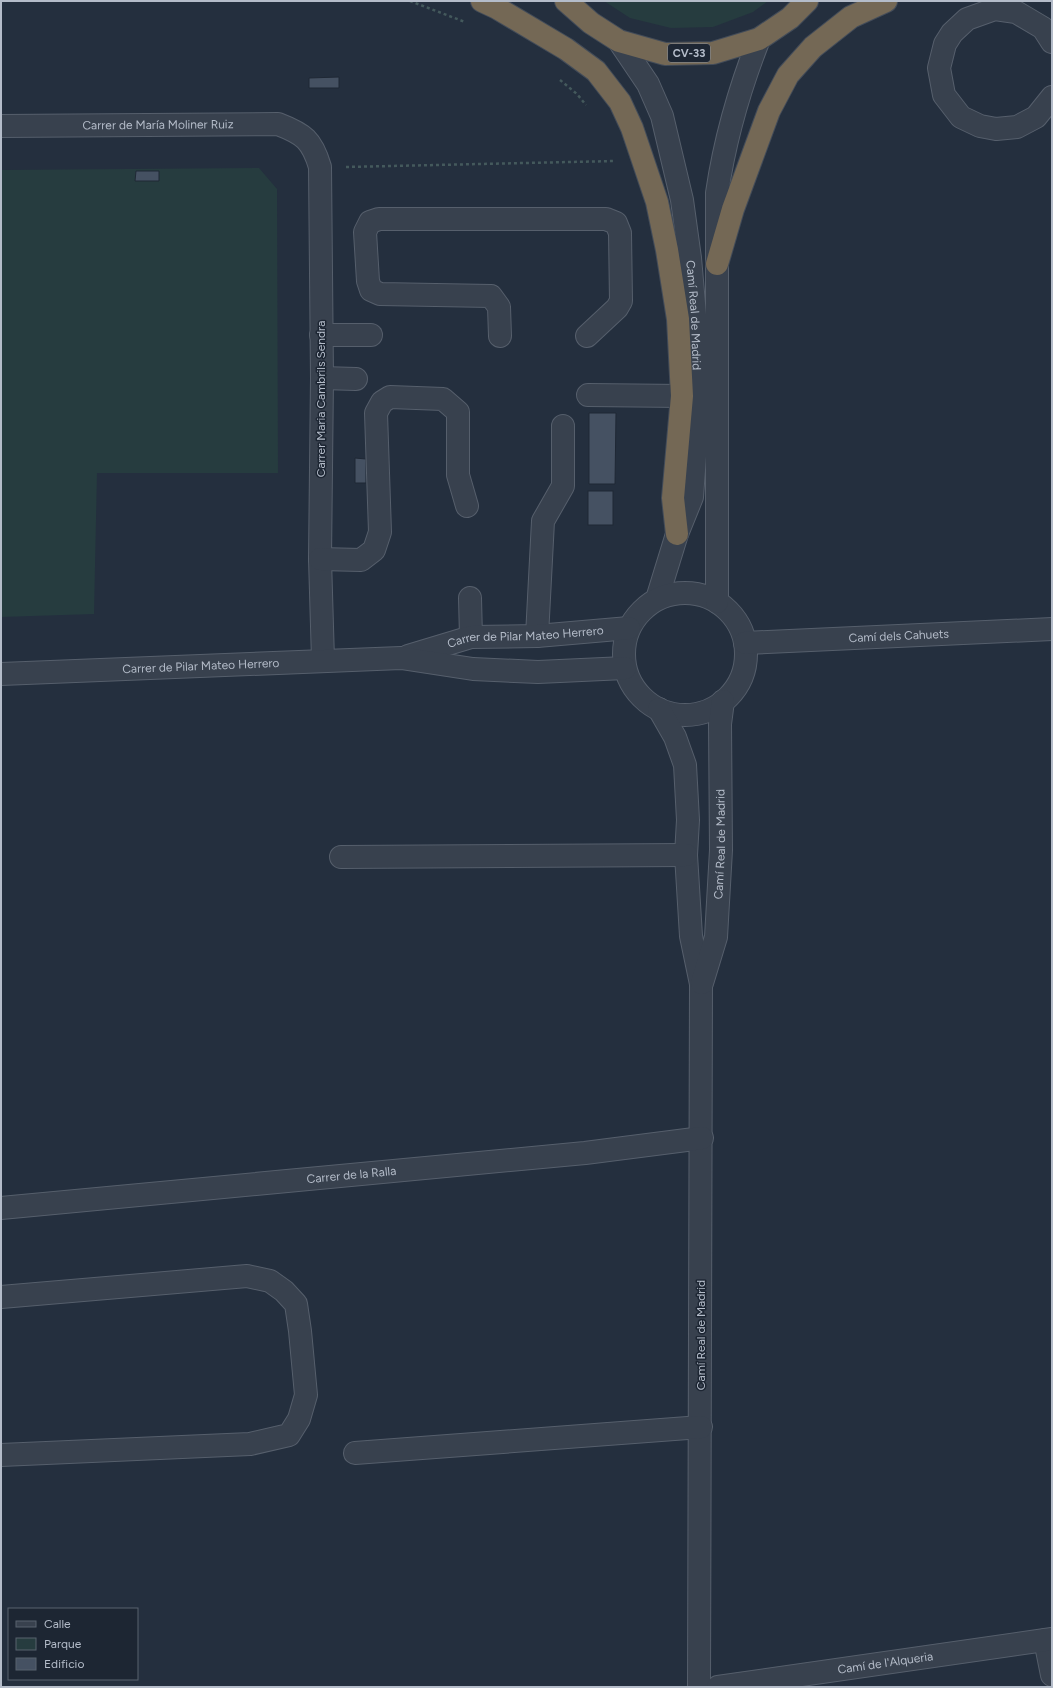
<svg xmlns="http://www.w3.org/2000/svg" width="1053" height="1688" viewBox="0 0 1053 1688" font-family="Figtree,sans-serif">
	<style>
		.green { fill: #263c3f }
		.building { fill: #455162; stroke: #1f2835 }
		.lines { fill: none; stroke-linecap: round; stroke-linejoin: round }
		.minor-casing { stroke: #565f6c; stroke-width: 24 }
		.highway-casing { stroke: #434c59; stroke-width: 24 }
		.path { stroke: #44595c; stroke-width: 2.5; stroke-dasharray: 3 3; stroke-linecap: butt }
		.minor { stroke: #38414e; stroke-width: 22 }
		.highway { stroke: #746855; stroke-width: 22 }
		.labels { text-anchor: middle; dominant-baseline: central; stroke-width: 3; stroke-linejoin: round; paint-order: stroke }
		.shield { fill: #1d2633; stroke: #878f9c; stroke-width: 1 }
		.shield-label { font-size: 11px; font-weight: bold; fill: #b4bcc9 }
		.street-label { font-size: 12px; fill: #b4bcc9; stroke: #1d2633 }
	</style>
	<rect width="100%" height="100%" fill="#242f3e"/>
	<g class="green">
		<polygon points="604,1 768,1 753,12 713,27 671,28 630,18"/>
		<polygon points="259,168 277,189 278,473 97,473 94,614 1,617 1,170"/>
	</g>
	<g class="building">
		<polygon points="339,77 339,88 309,88 309,78"/>
		<polygon points="136,171 159,171 159,181 135,181"/>
		<polygon points="589,413 616,413 615,484 589,484"/>
		<polygon points="355,458 366,459 366,483 355,483"/>
		<rect x="588" y="491" width="25" height="34"/>
	</g>
	<g class="lines">
		<g class="minor-casing">
			<g id="minor">
				<path id="s1" d="M619 41 648 84 662 116 682 200 690 258 695 315 698 415 692 497 677 534 657 599"/>
				<polyline points="1052,42 1043,28 1016,12 995,9 967,19 952,33 945,44 939,68 944,95 961,117 980,126 996,129 1017,127 1036,117 1052,97"/>
				<path id="s2" d="M1 126 278 124C304 134 312 140 320 167L322 378 320 559 323 660"/>
				<polyline points="321,335 371,335"/>
				<polyline points="500,336 499,307 491,296 380,294 371,290 368,281 365,232 370,222 379,219 606,219 616,223 620,233 621,301 617,308 587,336"/>
				<polyline points="322,378 356,379"/>
				<polyline points="588,395 682,396"/>
				<polyline points="320,559 361,560 374,550 380,532 376,413 382,402 390,397 443,399 458,412 458,475 467,506"/>
				<circle cx="685" cy="654" r="61"/>
				<polyline points="470,598 471,637"/>
				<path d="M717 602V193C725 138 739 90 759 39"/>
				<polyline points="537,636 543,521 563,486 563,426"/>
				<path id="s3" d="M745 643 1052 629"/>
				<path id="s4" d="M408 656 471 637 537 636 629 628"/>
				<path id="s5" d="M1 674 401 658 473 669 538 672 625 668"/>
				<polyline points="659,709 675,737 685,765 688,820 686,855 691,936 701,984 699,1687"/>
				<polyline points="341,857 686,855"/>
				<path id="s6" d="M702 983 716 937 721 850 720 724 723 701"/>
				<path id="s7" d="M1 1208 585 1153 702 1138"/>
				<polyline points="1,1297 247,1276 270,1281 284,1291 296,1304 300,1331 306,1395 299,1419 289,1435 250,1444 1,1455"/>
				<polyline points="355,1453 701,1427"/>
				<polyline points="1045,1640 1052,1675"/>
				<path id="s8" d="M718 1687 1052 1639"/>
			</g>
		</g>
		<g class="highway-casing">
			<g id="highway">
				<polyline points="482,1 497,8 566,49 596,71 620,102 632,128 657,202 667,250 678,319 682,396 673,498 677,534"/>
				<polyline points="566,1 591,23 619,41 665,54 713,53 759,39 790,18 807,1"/>
				<polyline points="717,264 733,209 769,111 788,75 813,47 851,17 886,1"/>
			</g>
		</g>
		<g class="path">
			<polyline points="410,1 465,22"/>
			<polyline points="560,80 577,94 586,105"/>
			<polyline points="346,167 615,161"/>
		</g>
		<use href="#minor" class="minor"/>
		<use href="#highway" class="highway"/>
	</g>
	<g class="labels">
		<rect class="shield" x="668" y="44" width="42" height="18" rx="3"/>
		<g class="shield-label">
			<text x="689" y="53">CV-33</text>
		</g>
		<g class="street-label">
			<text stroke="none"><textPath href="#s2" startOffset="157">Carrer de María Moliner Ruiz</textPath></text>
			<text stroke="none"><textPath href="#s1" startOffset="289">Camí Real de Madrid</textPath></text>
			<text transform="translate(321 399) rotate(-90)">Carrer Maria Cambrils Sendra</text>
			<text stroke="none"><textPath href="#s3" startOffset="154">Camí dels Cahuets</textPath></text>
			<text stroke="none"><textPath href="#s4" startOffset="120">Carrer de Pilar Mateo Herrero</textPath></text>
			<text stroke="none"><textPath href="#s5" startOffset="200">Carrer de Pilar Mateo Herrero</textPath></text>
			<text stroke="none"><textPath href="#s6" startOffset="141">Camí Real de Madrid</textPath></text>
			<text stroke="none"><textPath href="#s7" startOffset="352">Carrer de la Ralla</textPath></text>
			<text transform="translate(701 1335) rotate(-90)">Camí Real de Madrid</text>
			<text stroke="none"><textPath href="#s8" startOffset="169">Camí de l'Alqueria</textPath></text>
		</g>
	</g>
	<rect width="1053" height="1688" fill="none" stroke="#b4bcc9" stroke-width="4"/>
	<rect x="8" y="1608" width="130" height="72" fill="#1d2633" stroke="#59626f"/>
	<rect x="16" y="1621" width="20" height="6" fill="#38414e" stroke="#59626f"/>
	<text x="44" y="1628" font-size="12" fill="#b4bcc9">Calle</text>
	<rect x="16" y="1638" width="20" height="12" fill="#263c3f" stroke="#59626f"/>
	<text x="44" y="1648" font-size="12" fill="#b4bcc9">Parque</text>
	<rect x="16" y="1658" width="20" height="12" fill="#455162" stroke="#59626f"/>
	<text x="44" y="1668" font-size="12" fill="#b4bcc9">Edificio</text>
</svg>
